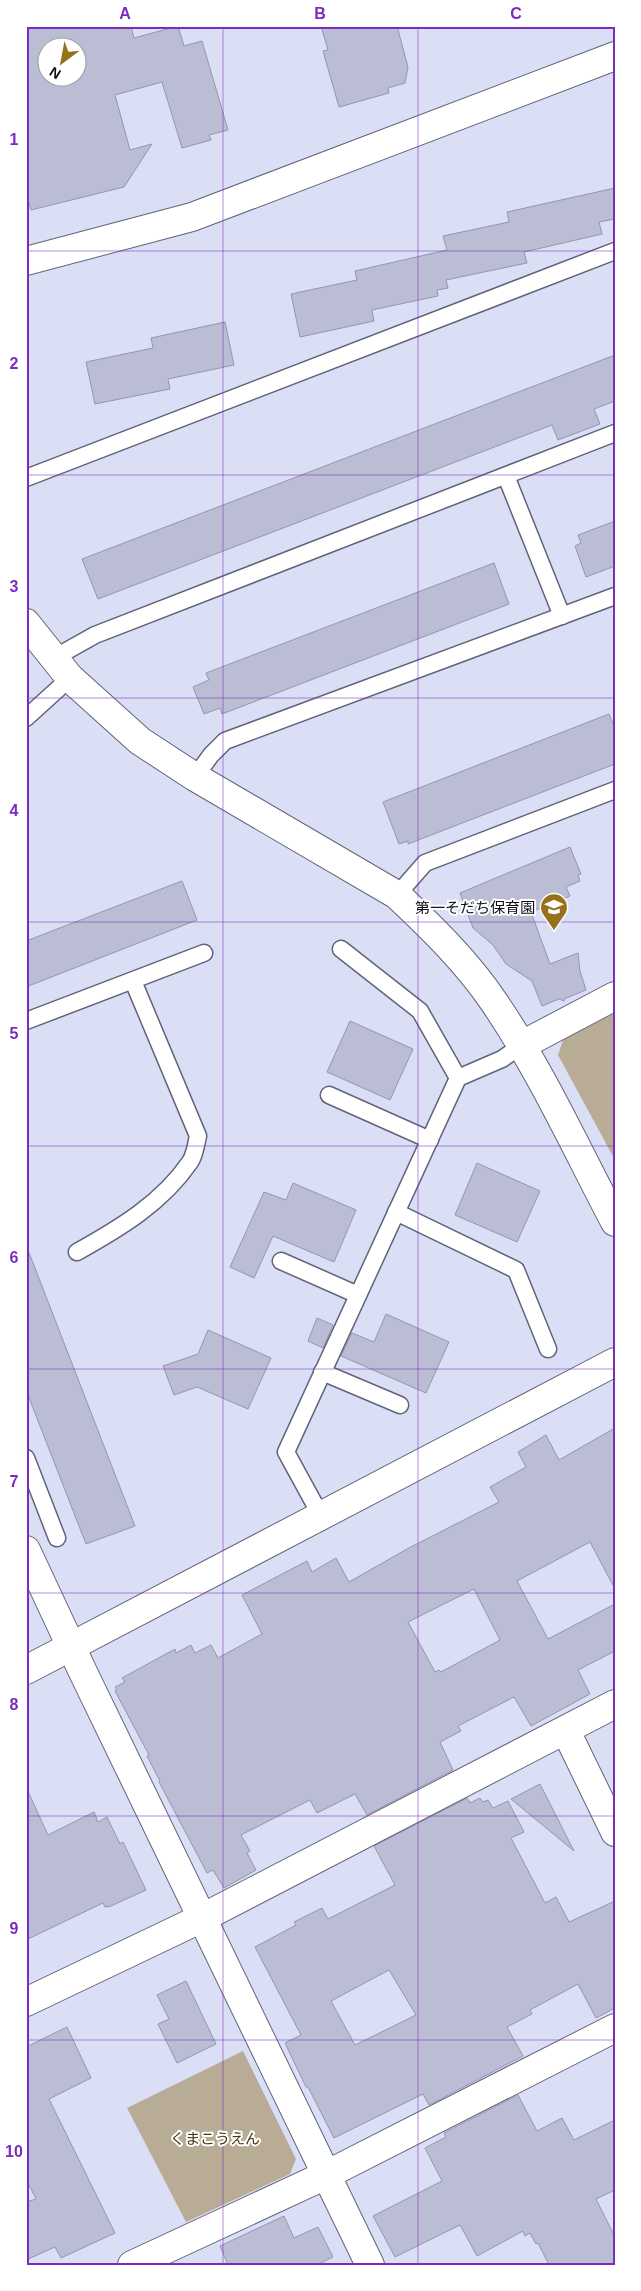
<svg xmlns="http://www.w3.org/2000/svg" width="641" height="2291" viewBox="0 0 641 2291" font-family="Helvetica,'Noto Sans JP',sans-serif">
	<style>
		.green { fill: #b9ac96 }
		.building { fill: #babdd4; stroke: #9396ac; fill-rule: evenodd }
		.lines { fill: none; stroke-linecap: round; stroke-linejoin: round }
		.lane-casing { stroke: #616478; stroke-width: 19 }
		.street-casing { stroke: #616478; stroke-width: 30 }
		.secondary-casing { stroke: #616478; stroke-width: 30 }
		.lane { stroke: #fff; stroke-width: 16 }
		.street { stroke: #fff; stroke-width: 28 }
		.secondary { stroke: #fff; stroke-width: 28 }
		.grid { fill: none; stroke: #7b2cbf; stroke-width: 1; stroke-opacity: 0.55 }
		.labels { text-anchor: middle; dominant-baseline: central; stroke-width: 4; stroke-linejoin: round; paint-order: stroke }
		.poi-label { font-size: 15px; fill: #0c0d14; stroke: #fff; text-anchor: end }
		.park-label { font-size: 15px; fill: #45330a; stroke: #fff }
		.neatline { fill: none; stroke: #7b2cbf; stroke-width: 2 }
		.grid-label { font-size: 16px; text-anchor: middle; font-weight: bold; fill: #7b2cbf }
	</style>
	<rect width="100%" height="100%" fill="#dbdff6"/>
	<g class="green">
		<polygon points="615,1013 615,1160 558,1055 563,1040"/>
		<polygon points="243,2051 296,2159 290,2174 186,2222 127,2108"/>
	</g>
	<g class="building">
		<path d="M26 26H131L134 38 178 26 184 46 202 41 228 130 209 135 211 140 182 148 162 82 115 95 130 150 152 144 124 187 31 210 26 192ZM48 48H78V78H48Z"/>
		<polygon points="321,26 397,26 408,67 405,83 388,88 389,93 339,107 323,51 328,50"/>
		<polygon points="615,188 615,219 599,222 602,234 524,252 527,263 446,280 448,288 437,290 438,296 372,310 374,321 300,337 291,294 357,280 355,271 447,250 443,236 509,222 507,212"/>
		<polygon points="225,322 234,365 168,379 170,389 95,404 86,362 153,348 151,338"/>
		<polygon points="615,355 615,401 594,409 600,424 558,440 552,425 98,599 82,559"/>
		<polygon points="615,521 615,566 586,577 575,546 581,543 578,535"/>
		<polygon points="494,563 509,604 222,714 220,708 204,714 193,687 209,680 206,673"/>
		<polygon points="609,714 615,729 615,764 408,844 408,841 399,844 383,802"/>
		<polygon points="570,847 581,874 578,875 580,881 566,887 570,896 531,912 550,964 578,953 580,971 586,990 564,999 564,1001 559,999 542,1006 532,981 506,964 493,945 473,928 460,893"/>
		<polygon points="182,881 197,920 26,987 26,941"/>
		<polygon points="350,1021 413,1049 390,1100 327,1072"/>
		<polygon points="477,1163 540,1191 517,1242 455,1215"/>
		<polygon points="293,1183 356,1210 334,1262 273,1236 254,1278 230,1267 264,1192 286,1200"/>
		<polygon points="26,1250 28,1250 135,1526 86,1544 26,1390"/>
		<polygon points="386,1314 449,1342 426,1393 341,1356 352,1333 374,1342"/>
		<polygon points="317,1318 333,1325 323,1348 308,1341"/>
		<polygon points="208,1330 271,1358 248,1409 197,1387 174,1395 163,1366 198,1354"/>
		<path d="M615 1428V1589L590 1542 517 1581 548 1639 615 1604V1651L578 1670 590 1694 531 1726 514 1697 458 1726 461 1731 440 1742 453 1770 367 1815 355 1794 317 1813 310 1800 241 1835 250 1851 247 1853 256 1870 224 1888 213 1870 207 1873 159 1782 160 1781 147 1756 149 1755 115 1691 117 1690 115 1687 125 1682 122 1678 175 1649 176 1653 191 1645 195 1653 211 1645 218 1658 262 1634 242 1595 307 1561 312 1572 336 1558 349 1582 407 1549 499 1502 490 1487 526 1467 518 1452 546 1435 559 1460ZM474 1589 500 1640 441 1672 439 1670 435 1672 408 1622Z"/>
		<polygon points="540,1784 574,1851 511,1799"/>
		<polygon points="26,1787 48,1835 94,1812 98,1822 107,1817 120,1844 123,1842 146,1890 111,1906 105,1907 103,1903 26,1940"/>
		<path d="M467 1798 470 1803 480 1798 483 1802 488 1800 493 1808 508 1801 524 1832 511 1838 545 1903 556 1897 569 1922 615 1901V2008L596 2018 578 1984 530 2010 532 2014 507 2027 523 2056 429 2105 423 2094 334 2138 308 2087H306L285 2043 301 2035 255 1947 296 1925 294 1922 322 1908 328 1919 395 1885 374 1846ZM389 1970 416 2015 355 2045 331 2001Z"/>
		<polygon points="186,1981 216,2044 177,2063 158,2024 169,2019 157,1995"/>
		<polygon points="67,2027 91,2078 49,2099 115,2233 61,2258 55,2247 26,2260 26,2202 36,2199 26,2179 26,2047"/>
		<polygon points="518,2095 537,2131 562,2118 574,2140 615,2120 615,2190 596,2199 615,2237 615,2265 549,2265 538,2243 536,2244 530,2233 525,2236 523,2231 477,2256 460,2225 395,2257 373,2216 442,2181 425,2148 446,2137 444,2133"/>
		<polygon points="284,2216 294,2238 318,2227 333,2257 317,2265 228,2265 220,2246"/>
	</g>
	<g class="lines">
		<g class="lane-casing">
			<g id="lane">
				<polyline points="506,476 562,616"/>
				<polyline points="26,478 615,251"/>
				<polyline points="54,658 95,635 615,433"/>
				<polyline points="26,718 70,678"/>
				<polyline points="195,777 211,755 225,741 615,596"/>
				<polyline points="397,895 425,863 615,790"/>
				<polyline points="341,949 420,1011 458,1078"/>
				<polyline points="26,1021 204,953"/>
				<polyline points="329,1095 430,1140"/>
				<polyline points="396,1212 516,1270 548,1349"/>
				<path d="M77 1252C120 1228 162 1203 190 1162 195 1155 196 1144 198 1136L133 981"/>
				<polyline points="281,1261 358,1295"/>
				<polyline points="322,1372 400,1405"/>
				<polyline points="26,1458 57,1538"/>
				<polyline points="321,1516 286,1452 458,1078 502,1059 522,1045"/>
			</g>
		</g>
		<g class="street-casing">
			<g id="street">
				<polyline points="522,1045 615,996"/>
				<polyline points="26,1550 82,1670 370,2265"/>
				<polyline points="566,1731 615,1832"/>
				<polyline points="26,2002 202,1918 615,1704"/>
				<polyline points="132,2265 326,2175 615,2028"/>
			</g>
		</g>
		<g class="secondary-casing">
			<g id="secondary">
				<polyline points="26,261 192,217 615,56"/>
				<path d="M26 623 70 678 140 741 195 777 397 895C432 928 467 962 494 1002 541 1071 576 1148 615 1222"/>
				<polyline points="26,1670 615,1362"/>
			</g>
		</g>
		<use href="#lane" class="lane"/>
		<use href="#street" class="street"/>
		<use href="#secondary" class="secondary"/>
	</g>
	<path class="grid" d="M223 26V2265M418 26V2265M26 251H615M26 475H615M26 698H615M26 922H615M26 1146H615M26 1369H615M26 1593H615M26 1816H615M26 2040H615"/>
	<defs>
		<g id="school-pin" transform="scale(1.4375)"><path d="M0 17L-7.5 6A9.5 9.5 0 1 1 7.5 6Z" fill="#97721c" stroke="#fff"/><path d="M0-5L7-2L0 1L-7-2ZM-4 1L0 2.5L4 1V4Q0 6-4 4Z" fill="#fff"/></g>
	</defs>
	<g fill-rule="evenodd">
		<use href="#school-pin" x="554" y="907"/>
	</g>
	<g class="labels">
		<g class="poi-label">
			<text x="535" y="907">第一そだち保育園</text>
		</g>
		<g class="park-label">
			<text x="215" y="2138">くまこうえん</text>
		</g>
	</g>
	<rect width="641" height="2291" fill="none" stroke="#ffffff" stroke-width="55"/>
	<g transform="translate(62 62) rotate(212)"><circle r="24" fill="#ffffff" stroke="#9e9ea1"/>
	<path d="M0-4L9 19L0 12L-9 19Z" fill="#97721c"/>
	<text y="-8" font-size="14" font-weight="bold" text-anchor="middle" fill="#0c0d14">N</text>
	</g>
	<rect x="28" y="28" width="586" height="2236" class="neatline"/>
	<g class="grid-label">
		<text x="125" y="19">A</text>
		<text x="320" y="19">B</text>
		<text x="516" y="19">C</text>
		<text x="14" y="145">1</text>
		<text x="14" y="369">2</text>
		<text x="14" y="592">3</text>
		<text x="14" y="816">4</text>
		<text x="14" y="1039">5</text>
		<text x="14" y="1263">6</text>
		<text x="14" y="1487">7</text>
		<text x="14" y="1710">8</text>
		<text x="14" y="1934">9</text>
		<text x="14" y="2157">10</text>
	</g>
</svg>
